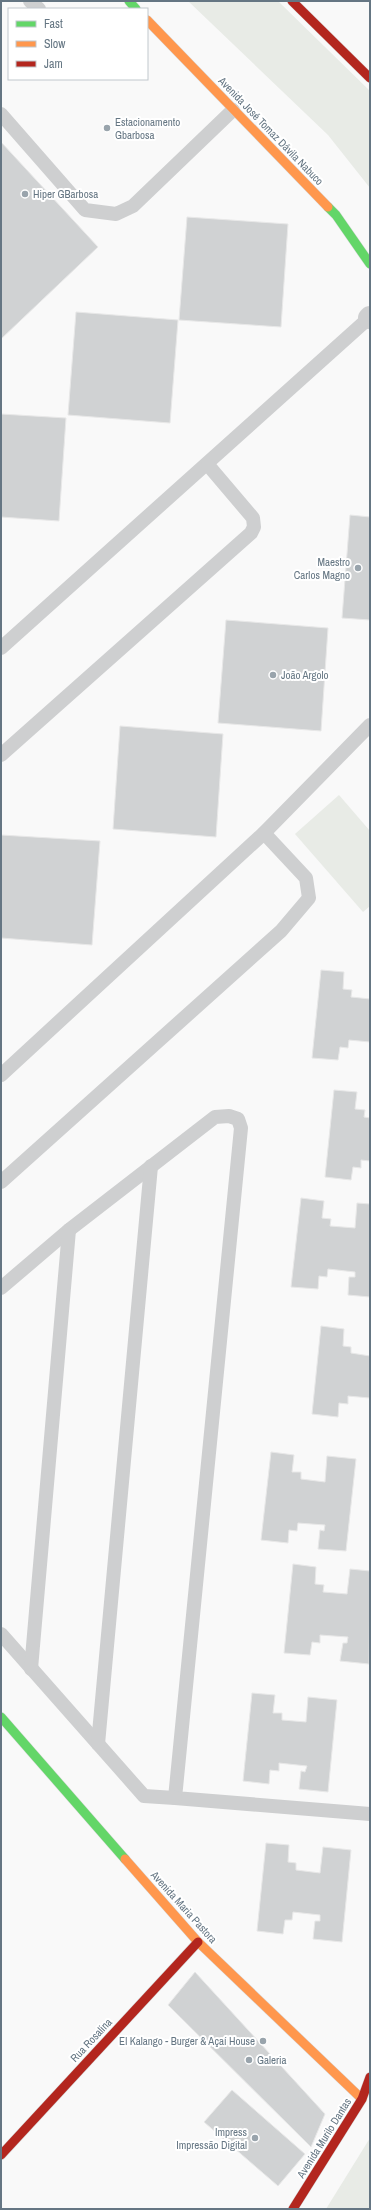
<svg xmlns="http://www.w3.org/2000/svg" width="371" height="2210" viewBox="0 0 371 2210" font-family="'Archivo Narrow',sans-serif">
	<style>
		.green { fill: #e8ebe6 }
		.building { fill: #d0d2d3; stroke: #e8e8e8 }
		.lines { fill: none; stroke-linecap: round; stroke-linejoin: round }
		.fast-casing { stroke: #d5d6d7; stroke-width: 10 }
		.slow-casing { stroke: #d5d6d7; stroke-width: 10 }
		.jam-casing { stroke: #d5d6d7; stroke-width: 10 }
		.lane { stroke: #cecfd0; stroke-width: 14 }
		.street { stroke: #cecfd0; stroke-width: 22 }
		.fast { stroke: #63d668; stroke-width: 9 }
		.slow { stroke: #ff974d; stroke-width: 9 }
		.jam { stroke: #b3261e; stroke-width: 9 }
		.poi-dot { fill: #99a4ac; stroke: #fff; stroke-width: 1.5 }
		.labels { text-anchor: middle; dominant-baseline: central; stroke-width: 4; stroke-linejoin: round; paint-order: stroke }
		.poi-label { font-size: 11px; fill: #657683; stroke: #fff; text-anchor: start }
		.street-label { font-size: 11px; fill: #657683; stroke: #fff }
	</style>
	<rect width="100%" height="100%" fill="#f9f9f9"/>
	<g class="green">
		<polygon points="188,1 278,1 370,91 370,188 328,135"/>
		<polygon points="339,795 370,831 370,906 363,912 295,834"/>
		<polygon points="370,2138 370,2209 326,2209"/>
	</g>
	<g class="building">
		<polygon points="1,142 98,247 1,339"/>
		<polygon points="187,217 288,224 281,327 179,320"/>
		<polygon points="76,312 178,320 170,423 68,415"/>
		<polygon points="1,414 66,418 59,521 1,517"/>
		<polygon points="350,515 370,517 370,620 342,618"/>
		<polygon points="226,620 328,628 321,731 218,723"/>
		<polygon points="120,726 223,734 216,837 113,829"/>
		<polygon points="1,835 100,841 92,945 1,938"/>
		<polygon points="321,970 344,972 343,989 352,990 351,997 370,999 370,1042 349,1040 348,1048 340,1047 338,1060 312,1058"/>
		<polygon points="334,1090 357,1092 355,1109 365,1110 364,1117 370,1118 370,1161 361,1160 361,1168 353,1167 351,1180 325,1177"/>
		<polygon points="301,1198 324,1201 322,1218 331,1219 330,1226 355,1228 357,1203 370,1204 370,1297 348,1295 349,1277 355,1277 355,1272 328,1269 327,1277 319,1276 318,1289 291,1287"/>
		<polygon points="321,1326 344,1329 343,1346 351,1347 351,1353 370,1356 370,1398 348,1396 348,1404 339,1403 338,1417 312,1414"/>
		<polygon points="271,1452 294,1455 292,1472 301,1472 301,1479 325,1482 327,1456 356,1459 346,1551 318,1549 320,1530 324,1531 325,1525 298,1523 297,1531 289,1530 288,1543 261,1540"/>
		<polygon points="293,1564 316,1567 315,1584 324,1585 323,1592 347,1594 350,1569 370,1571 369,1664 340,1661 343,1643 347,1643 348,1637 320,1635 320,1643 312,1642 310,1655 284,1653"/>
		<polygon points="252,1693 275,1695 273,1713 282,1713 282,1720 306,1722 308,1697 337,1700 328,1792 299,1789 301,1771 305,1772 307,1766 279,1763 279,1771 270,1770 269,1784 243,1781"/>
		<polygon points="266,1843 289,1845 288,1862 296,1863 296,1870 320,1873 323,1847 351,1850 342,1942 313,1939 315,1921 320,1921 320,1915 293,1912 292,1920 285,1920 283,1934 257,1931"/>
		<polygon points="195,1972 325,2114 311,2147 168,2005"/>
		<polygon points="232,2090 305,2154 278,2186 204,2122"/>
	</g>
	<g class="lines">
		<g class="fast-casing">
			<g id="fast">
				<polyline points="129,1 136,9"/>
				<polyline points="328,207 336,215 370,264"/>
				<polyline points="1,1717 125,1859"/>
			</g>
		</g>
		<g class="slow-casing">
			<g id="slow">
				<polyline points="147,20 328,207"/>
				<polyline points="125,1859 198,1942 362,2099"/>
			</g>
		</g>
		<g class="jam-casing">
			<g id="jam">
				<polyline points="292,1 370,78"/>
				<polyline points="1,2155 198,1942"/>
				<polyline points="293,2209 362,2099 370,2077"/>
			</g>
		</g>
		<g class="lane">
			<polyline points="30,1 39,9"/>
			<polyline points="1,114 85,210 116,214 133,206 233,110"/>
			<polyline points="1,648 369,318"/>
			<polyline points="1,755 251,533 254,527 253,518 208,465"/>
			<polyline points="1,1075 264,833 370,725"/>
			<polyline points="1,1182 281,931 309,898 306,878 264,833"/>
			<polyline points="1,1288 69,1230 215,1117 229,1116 238,1119 241,1128 175,1798 370,1814"/>
			<polyline points="1,1634 144,1796 175,1798"/>
			<polyline points="31,1669 69,1230"/>
			<polyline points="98,1744 151,1166"/>
		</g>
		<polyline class="street" points="369,318 370,317"/>
		<use href="#fast" class="fast"/>
		<use href="#slow" class="slow"/>
		<use href="#jam" class="jam"/>
	</g>
	<g class="poi-dot">
		<circle cx="107" cy="128" r="4"/>
		<circle cx="25" cy="194" r="4"/>
		<circle cx="358" cy="568" r="4"/>
		<circle cx="273" cy="675" r="4"/>
		<circle cx="263" cy="2041" r="4"/>
		<circle cx="249" cy="2060" r="4"/>
		<circle cx="255" cy="2138" r="4"/>
	</g>
	<g class="labels">
		<g class="poi-label">
			<text x="115" y="122">Estacionamento<tspan x="115" dy="13">Gbarbosa</tspan></text>
			<text x="33" y="194">Hiper GBarbosa</text>
			<text x="350" y="562" text-anchor="end">Maestro<tspan x="350" dy="13">Carlos Magno</tspan></text>
			<text x="281" y="675">João Argolo</text>
			<text x="255" y="2041" text-anchor="end">El Kalango - Burger &amp; Açaí House</text>
			<text x="257" y="2060">Galeria</text>
			<text x="247" y="2132" text-anchor="end">Impress<tspan x="247" dy="13">Impressão Digital</tspan></text>
		</g>
		<g class="street-label">
			<text transform="translate(271 131) rotate(46)">Avenida José Tomaz Dávila Nabuco</text>
			<text transform="translate(184 1907) rotate(48)">Avenida Maria Pastora</text>
			<text transform="translate(91 2040) rotate(-47)">Rua Rosalina</text>
			<text transform="translate(324 2138) rotate(-58)">Avenida Murilo Dantas</text>
		</g>
	</g>
	<rect width="371" height="2210" fill="none" stroke="#657683" stroke-width="4"/>
	<rect x="8" y="8" width="140" height="72" fill="#ffffff" stroke="#c1c8cd"/>
	<rect x="16" y="21" width="20" height="6" fill="#63d668" stroke="#c1c8cd"/>
	<text x="44" y="28" font-size="12" fill="#657683">Fast</text>
	<rect x="16" y="41" width="20" height="6" fill="#ff974d" stroke="#c1c8cd"/>
	<text x="44" y="48" font-size="12" fill="#657683">Slow</text>
	<rect x="16" y="61" width="20" height="6" fill="#b3261e" stroke="#c1c8cd"/>
	<text x="44" y="68" font-size="12" fill="#657683">Jam</text>
</svg>
